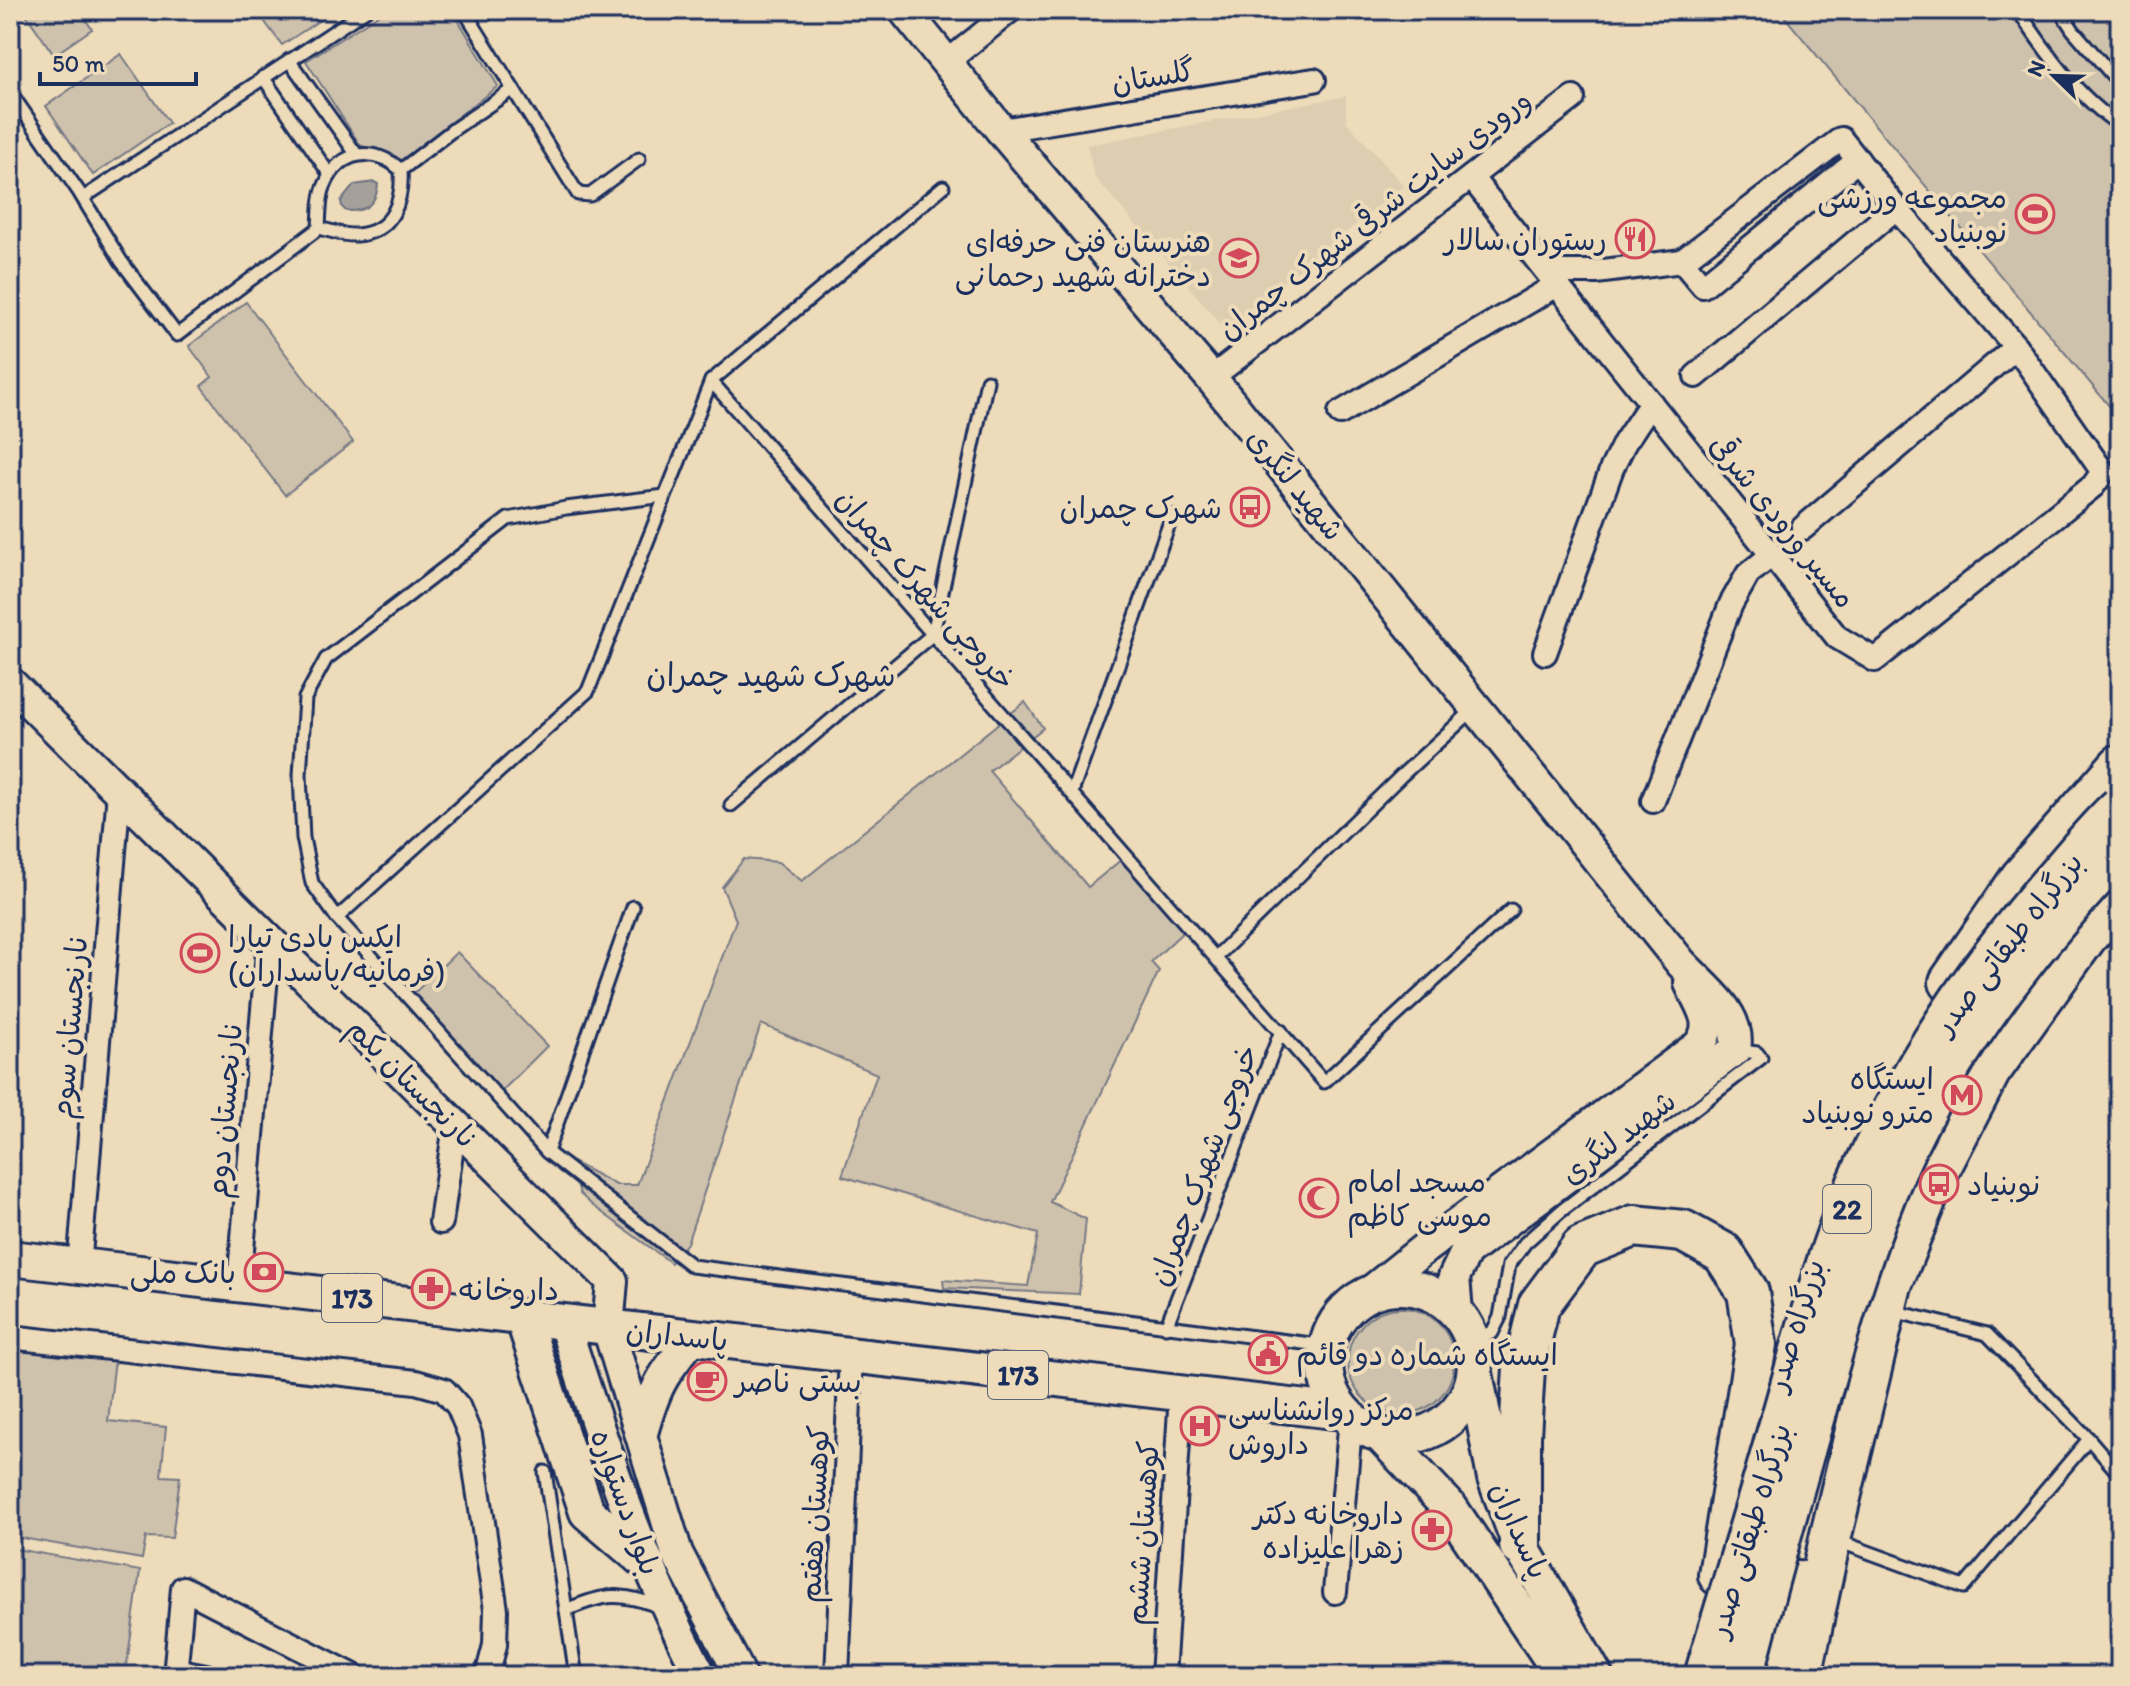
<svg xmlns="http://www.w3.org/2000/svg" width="2130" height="1686" viewBox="0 0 2130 1686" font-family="Itim,'Playpen Sans Arabic',sans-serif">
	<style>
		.built { fill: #ddceb2 }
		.green { fill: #cfc2ac; stroke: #757885; stroke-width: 2 }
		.water { fill: #a5a09a; stroke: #6e7382; stroke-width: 2 }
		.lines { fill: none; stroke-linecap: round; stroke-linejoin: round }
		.lane-casing { stroke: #1b2f5e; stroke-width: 17 }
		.street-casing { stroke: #1b2f5e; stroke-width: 28 }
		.secondary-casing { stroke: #1b2f5e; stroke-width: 36 }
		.primary-casing { stroke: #1b2f5e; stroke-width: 40 }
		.highway-casing { stroke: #1b2f5e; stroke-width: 46 }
		.lane { stroke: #eddbb9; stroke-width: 11 }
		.street { stroke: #eddbb9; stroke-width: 22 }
		.secondary { stroke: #eddbb9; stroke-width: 30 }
		.primary { stroke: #eddbb9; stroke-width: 34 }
		.highway { stroke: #eddbb9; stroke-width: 40 }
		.highway-bridge-casing { stroke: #1b2f5e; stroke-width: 46; stroke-linecap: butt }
		.highway-bridge { stroke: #eddbb9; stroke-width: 40 }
		.labels { text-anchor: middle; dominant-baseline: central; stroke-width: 8; stroke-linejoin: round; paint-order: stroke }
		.shield { fill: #eddbb9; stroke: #5a6379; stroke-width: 2 }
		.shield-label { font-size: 28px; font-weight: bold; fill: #1b2f5e }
		.street-label { font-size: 30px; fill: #1b2f5e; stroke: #eddbb9 }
		.poi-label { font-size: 30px; fill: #1b2f5e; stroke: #eddbb9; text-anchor: end }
		.neighbourhood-label { font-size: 32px; fill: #1b2f5e; stroke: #eddbb9 }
	</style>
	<rect width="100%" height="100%" fill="#eddbb9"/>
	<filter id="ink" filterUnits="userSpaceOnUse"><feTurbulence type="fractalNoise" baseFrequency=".0125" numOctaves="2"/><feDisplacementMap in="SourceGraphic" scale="16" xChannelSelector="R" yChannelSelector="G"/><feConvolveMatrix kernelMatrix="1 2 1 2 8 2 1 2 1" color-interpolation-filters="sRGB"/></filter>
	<g filter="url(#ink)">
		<polygon class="built" points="1346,96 1346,121 1404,186 1225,329 1094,176 1087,145"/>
		<g class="green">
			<polygon points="23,10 79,10 92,29 54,55"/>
			<polygon points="256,10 335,10 282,45"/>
			<polygon points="386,10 452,10 498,86 400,161 360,145 306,61"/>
			<polygon points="1779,10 2120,10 2120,419"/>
			<polygon points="121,54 169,123 93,175 46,106"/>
			<polygon points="246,302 353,442 285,495 201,386 212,377 189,346"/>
			<polygon points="1025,702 1043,728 989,771 1088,887 1122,859 1137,858 1186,929 1151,962 1159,971 1050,1202 1086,1219 1079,1294 944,1288 943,1280 1028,1286 1038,1234 842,1176 877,1074 761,1024 687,1243 671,1263 592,1205 580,1194 571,1161 616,1185 637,1185 736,920 722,887 744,859 778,862 802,881"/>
			<polygon points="457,952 547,1046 502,1091 411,996"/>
			<circle cx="1401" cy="1361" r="53"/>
			<polygon points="10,1346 115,1359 108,1421 166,1427 161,1476 180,1477 172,1538 146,1537 142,1559 10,1536"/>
			<polygon points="10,1548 140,1571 126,1671 145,1676 10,1676"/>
		</g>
		<path class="water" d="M374 182 378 184C377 204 365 212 346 211L342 207 341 201 354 185Z"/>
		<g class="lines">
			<g class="lane-casing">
				<g id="lane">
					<polyline points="464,10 578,194 590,195 639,159"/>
					<path d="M2018 10C2044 50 2079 99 2120 125"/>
					<polyline points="2060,10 2073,30 2120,84"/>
					<polyline points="289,60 357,155"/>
					<polyline points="263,77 330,175"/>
					<path d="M10 92 79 192 121 261 177 335 319 228C331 231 345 236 357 235 393 232 403 201 401 170L454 129 513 89"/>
					<polyline points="83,198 366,10"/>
					<path d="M319 228C320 214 319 197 325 185 340 149 375 146 401 170"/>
					<polyline points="711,381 1324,1082 1511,910"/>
					<polyline points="665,496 566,508 508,519 326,659 305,698 300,775 303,838 312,883 337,918 547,1152 692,1266 1327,1346"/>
					<polyline points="1072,792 1172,516"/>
					<polyline points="731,805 933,634 987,381"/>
					<polyline points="337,918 588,691 711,381 943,187"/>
					<polyline points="1216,957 1401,776 1475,708"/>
					<polyline points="547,1152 633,907"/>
					<polyline points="1893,1311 1987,1334 2089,1439 2120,1475"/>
					<polyline points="1465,1323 1481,1335 1492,1333 1500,1317 1509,1265 1525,1243 1561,1211 1761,1058 1757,1053 1736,1050"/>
					<polyline points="1166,1327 1281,1031"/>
					<polyline points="545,1472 576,1676"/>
					<polyline points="1838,1541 1964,1587 2089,1439"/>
					<path d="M566 1610C606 1593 620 1592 661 1607"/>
				</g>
			</g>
			<g class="street-casing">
				<g id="street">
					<polyline points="947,62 1011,10"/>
					<polyline points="1001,130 1314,80"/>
					<polyline points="1471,177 1837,637 1875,660 2093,486 2103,472 2016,347 1896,208 1841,139 1682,261 1596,272 1547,272"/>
					<polyline points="1682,261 1703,286 1858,160"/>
					<polyline points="1696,376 1896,208"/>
					<polyline points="1211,378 1573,98"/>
					<polyline points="1340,413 1557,285"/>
					<polyline points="1803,528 2016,347"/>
					<polyline points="1545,653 1612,468 1625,442 1651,403"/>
					<polyline points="1653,801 1731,604 1748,574 1772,555"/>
					<polyline points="441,1222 455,1125"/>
					<polyline points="79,1267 119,792"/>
					<polyline points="239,1284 269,941"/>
					<polyline points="10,1337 416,1382 444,1390 458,1406 470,1435 496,1610 495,1645 487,1676"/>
					<polyline points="1335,1592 1351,1418"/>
					<polyline points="175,1670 206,1676"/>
					<polyline points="175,1676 183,1588 354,1676"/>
					<polyline points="837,1676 851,1355"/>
					<polyline points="1163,1676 1181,1394"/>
				</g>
			</g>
			<g class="secondary-casing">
				<g id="secondary">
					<path d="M904 10 1001 130 1211 378 1681 963C1704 988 1742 1013 1735 1050L1466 1252 1454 1277 1457 1312"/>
					<polyline points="10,683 612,1281 608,1328 677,1553 741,1676"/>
					<path d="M1369 1293 1425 1248 1698 1046C1717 1024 1700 1006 1690 983"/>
					<path d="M564 1323C603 1443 641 1564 701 1676"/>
					<path d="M642 1433C655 1387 662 1374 694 1337"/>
				</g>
			</g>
			<g class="primary-casing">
				<g id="primary">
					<polyline points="10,1258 1343,1412"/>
					<circle cx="1400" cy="1362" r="75"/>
					<polyline points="523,1318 587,1512 647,1563"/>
					<polyline points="1475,1373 1495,1478 1520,1545 1595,1676"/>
					<polyline points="1382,1436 1450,1508 1563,1676"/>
				</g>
			</g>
			<g class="highway-casing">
				<g id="highway">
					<polyline points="1950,982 2021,878 2120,765"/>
					<polyline points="1520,1545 1520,1436 1524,1368 1539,1305 1582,1247 1634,1226 1683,1231 1723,1253 1748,1292 1756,1344 1719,1575"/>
					<polyline points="1768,1676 1798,1581"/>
					<polyline points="1801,1676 1830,1539 1891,1285 1933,1181 1990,1071 2086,937 2120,899"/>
				</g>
			</g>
			<use href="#lane" class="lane"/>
			<use href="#street" class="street"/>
			<use href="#secondary" class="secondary"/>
			<use href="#primary" class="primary"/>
			<use href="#highway" class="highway"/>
			<g class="highway-bridge-casing">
				<g id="highway-bridge">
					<path d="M1705 1676C1729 1596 1754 1517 1776 1438 1799 1360 1818 1281 1848 1206 1899 1083 1971 973 2059 874 2079 851 2098 827 2120 807"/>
					<path d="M1743 1676C1765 1590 1789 1504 1813 1419 1837 1333 1861 1248 1897 1166 1950 1048 2031 944 2120 851"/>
				</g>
			</g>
			<use href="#highway-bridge" class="highway-bridge"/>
		</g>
	</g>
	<defs>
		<g id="stadium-ring" transform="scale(2)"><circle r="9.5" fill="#eddbb9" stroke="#d1495b" stroke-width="1.5"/><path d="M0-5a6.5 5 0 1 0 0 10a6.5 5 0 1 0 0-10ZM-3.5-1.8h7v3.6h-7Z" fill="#d1495b"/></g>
		<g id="restaurant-ring" transform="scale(2)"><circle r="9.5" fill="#eddbb9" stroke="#d1495b" stroke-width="1.5"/><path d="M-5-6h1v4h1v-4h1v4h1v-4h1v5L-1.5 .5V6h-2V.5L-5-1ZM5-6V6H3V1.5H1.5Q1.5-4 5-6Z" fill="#d1495b"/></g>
		<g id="school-ring" transform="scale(2)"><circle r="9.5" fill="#eddbb9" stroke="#d1495b" stroke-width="1.5"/><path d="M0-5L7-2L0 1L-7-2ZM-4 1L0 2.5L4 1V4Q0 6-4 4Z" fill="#d1495b"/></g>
		<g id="bus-ring" transform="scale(2)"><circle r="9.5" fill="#eddbb9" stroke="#d1495b" stroke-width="1.5"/><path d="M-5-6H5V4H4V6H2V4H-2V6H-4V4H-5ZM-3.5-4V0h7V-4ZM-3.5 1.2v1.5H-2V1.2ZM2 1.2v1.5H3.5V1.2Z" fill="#d1495b"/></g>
		<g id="metro-ring" transform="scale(2)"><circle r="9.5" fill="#eddbb9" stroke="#d1495b" stroke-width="1.5"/><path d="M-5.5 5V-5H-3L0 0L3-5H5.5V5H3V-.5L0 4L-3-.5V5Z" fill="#d1495b"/></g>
		<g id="mosque-ring" transform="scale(2)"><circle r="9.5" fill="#eddbb9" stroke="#d1495b" stroke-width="1.5"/><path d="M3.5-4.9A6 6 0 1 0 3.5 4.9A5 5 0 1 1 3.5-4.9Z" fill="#d1495b"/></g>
		<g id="bank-ring" transform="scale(2)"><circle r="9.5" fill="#eddbb9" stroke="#d1495b" stroke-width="1.5"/><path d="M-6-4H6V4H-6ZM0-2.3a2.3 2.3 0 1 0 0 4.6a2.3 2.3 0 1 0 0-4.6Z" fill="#d1495b"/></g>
		<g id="pharmacy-ring" transform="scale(2)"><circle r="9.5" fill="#eddbb9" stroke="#d1495b" stroke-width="1.5"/><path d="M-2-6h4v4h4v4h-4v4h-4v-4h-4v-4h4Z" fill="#d1495b"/></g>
		<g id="civic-ring" transform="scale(2)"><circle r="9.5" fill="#eddbb9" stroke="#d1495b" stroke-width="1.5"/><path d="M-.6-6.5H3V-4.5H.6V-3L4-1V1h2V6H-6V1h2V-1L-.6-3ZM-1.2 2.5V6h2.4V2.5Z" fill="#d1495b"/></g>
		<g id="cafe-ring" transform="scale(2)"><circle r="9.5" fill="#eddbb9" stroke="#d1495b" stroke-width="1.5"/><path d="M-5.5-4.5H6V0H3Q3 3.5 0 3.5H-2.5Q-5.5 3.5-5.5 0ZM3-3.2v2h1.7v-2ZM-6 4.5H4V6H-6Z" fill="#d1495b"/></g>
		<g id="hospital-ring" transform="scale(2)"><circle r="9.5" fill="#eddbb9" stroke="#d1495b" stroke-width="1.5"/><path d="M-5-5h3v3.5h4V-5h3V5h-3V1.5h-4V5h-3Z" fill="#d1495b"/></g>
	</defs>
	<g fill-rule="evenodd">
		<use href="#stadium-ring" x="2035" y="214"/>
		<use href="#restaurant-ring" x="1635" y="239"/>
		<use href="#school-ring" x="1239" y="258"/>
		<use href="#bus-ring" x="1250" y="507"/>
		<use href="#stadium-ring" x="200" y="953"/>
		<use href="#metro-ring" x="1962" y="1095"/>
		<use href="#bus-ring" x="1939" y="1184"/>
		<use href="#mosque-ring" x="1319" y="1198"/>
		<use href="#bank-ring" x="264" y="1272"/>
		<use href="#pharmacy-ring" x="431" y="1289"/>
		<use href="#civic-ring" x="1268" y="1354"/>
		<use href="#cafe-ring" x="707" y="1381"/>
		<use href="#hospital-ring" x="1200" y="1426"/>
		<use href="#pharmacy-ring" x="1432" y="1530"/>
	</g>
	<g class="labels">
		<g class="shield">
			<rect x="1823" y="1185" width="48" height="48" rx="6"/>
			<rect x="322" y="1274" width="60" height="48" rx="6"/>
			<rect x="988" y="1351" width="60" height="48" rx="6"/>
		</g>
		<g class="shield-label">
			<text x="1847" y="1209">22</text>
			<text x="352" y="1298">173</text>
			<text x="1018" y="1375">173</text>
		</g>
		<g class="street-label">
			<text transform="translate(1153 76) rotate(-9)">گلستان</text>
			<text transform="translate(1374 214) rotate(-38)">ورودی سایت شرقی شهرک چمران</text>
			<text transform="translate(1296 484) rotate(51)">شهید لنگری</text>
			<text transform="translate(1783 521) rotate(51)">مسیر ورودی شرقی</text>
			<text transform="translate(926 589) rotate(49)">خروجی شهرک چمران</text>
			<text transform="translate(2008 943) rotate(-52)">بزرگراه طبقاتی صدر</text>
			<text transform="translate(69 1027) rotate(-85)">نارنجستان سوم</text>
			<text transform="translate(413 1083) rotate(45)">نارنجستان یکم</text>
			<text transform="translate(224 1110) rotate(-85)">نارنجستان دوم</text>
			<text transform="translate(1618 1137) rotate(-37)">شهید لنگری</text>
			<text transform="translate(1203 1165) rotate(-69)">خروجی شهرک چمران</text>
			<text transform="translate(1795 1325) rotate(-73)">بزرگراه صدر</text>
			<text transform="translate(677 1335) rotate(6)">پاسداران</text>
			<text transform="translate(626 1502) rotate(70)">بلوار دستواره</text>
			<text transform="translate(814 1514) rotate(-87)">کوهستان هفتم</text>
			<text transform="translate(1520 1530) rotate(66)">پاسداران</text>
			<text transform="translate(1749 1530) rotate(-73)">بزرگراه طبقاتی صدر</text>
			<text transform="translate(1142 1533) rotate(-86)">کوهستان ششم</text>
		</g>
		<g class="poi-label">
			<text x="2007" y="197">مجموعه ورزشی<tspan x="2007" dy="34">نوبنیاد</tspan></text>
			<text x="1607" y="239">رستوران سالار</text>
			<text x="1211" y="241">هنرستان فنی حرفه‌ای<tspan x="1211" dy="34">دخترانه شهید رحمانی</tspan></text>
			<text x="1222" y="507">شهرک چمران</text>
			<text x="228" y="936" text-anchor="start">ایکس بادی تیارا<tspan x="228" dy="34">(فرمانیه/پاسداران)</tspan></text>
			<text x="1934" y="1078">ایستگاه<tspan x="1934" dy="34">مترو نوبنیاد</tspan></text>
			<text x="1347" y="1181" text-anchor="start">مسجد امام<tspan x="1347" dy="34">موسی کاظم</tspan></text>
			<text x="1967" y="1184" text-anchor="start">نوبنیاد</text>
			<text x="236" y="1272">بانک ملی</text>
			<text x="459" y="1289" text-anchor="start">داروخانه</text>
			<text x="1296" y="1354" text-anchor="start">ایستگاه شماره دو قائم</text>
			<text x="735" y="1381" text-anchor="start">بستی ناصر</text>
			<text x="1228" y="1409" text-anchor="start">مرکز روانشناسی<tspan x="1228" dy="34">داروش</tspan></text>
			<text x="1404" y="1513">داروخانه دکتر<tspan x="1404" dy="34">زهرا علیزاده</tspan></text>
		</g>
		<g class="neighbourhood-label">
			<text x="771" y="675">شهرک شهید چمران</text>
		</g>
	</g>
	<rect width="2130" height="1686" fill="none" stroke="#eddbb9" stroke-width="40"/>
	<rect x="20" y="20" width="2090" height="1646" fill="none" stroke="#1b2f5e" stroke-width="3" filter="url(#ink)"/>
	<g transform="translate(2054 76) rotate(293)" stroke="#eddbb9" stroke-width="6" paint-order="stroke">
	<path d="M0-6L14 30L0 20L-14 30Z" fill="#1b2f5e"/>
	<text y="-12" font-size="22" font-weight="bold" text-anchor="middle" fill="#1b2f5e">N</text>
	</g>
	<path d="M40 72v12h156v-12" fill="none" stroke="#1b2f5e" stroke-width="4"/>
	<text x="52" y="72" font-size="24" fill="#1b2f5e" stroke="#eddbb9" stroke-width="6" paint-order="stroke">50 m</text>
</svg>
